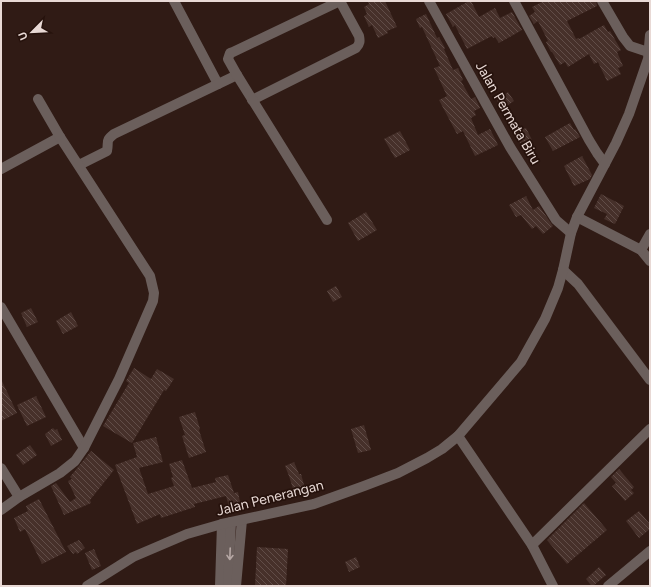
<svg xmlns="http://www.w3.org/2000/svg" width="651" height="587" viewBox="0 0 651 587" font-family="Figtree,sans-serif">
	<style>
		.building { fill: url(#building-back-hatch) }
		.lines { fill: none; stroke-linecap: round; stroke-linejoin: round }
		.minor { stroke: #6b5f5c; stroke-width: 10 }
		.tertiary { stroke: #6b5f5c; stroke-width: 10 }
		.oneway { stroke: #b6a8a5 }
		.labels { text-anchor: middle; dominant-baseline: central; stroke-width: 3.5; stroke-linejoin: round; paint-order: stroke }
		.street-label { font-size: 14px; fill: #e8d9d5; stroke: #26120c }
	</style>
	<defs>
		<pattern id="building-back-hatch" width="6" height="6" patternUnits="userSpaceOnUse"><rect width="6" height="6" fill="#46302a"/><path d="M-1 5l2 2M0 0l6 6M5-1l2 2" fill="none" stroke="#614d48"/></pattern>
	</defs>
	<rect width="100%" height="100%" fill="#301b15"/>
	<g class="building">
		<polygon points="368,1 385,1 397,27 387,31 388,33 378,38 372,25 369,27 364,16 367,14 364,7 369,4"/>
		<polygon points="469,1 471,1 479,17 495,8 500,18 512,12 522,30 499,43 495,37 493,38 492,36 467,49 455,25 453,27 446,14"/>
		<polygon points="544,1 596,1 597,6 567,21 576,39 578,38 579,39 604,25 608,32 610,31 621,50 617,52 623,66 618,68 621,74 607,81 598,62 594,64 589,54 568,67 565,62 560,65 552,52 551,52 546,42 548,41 538,21 534,24 529,16 535,12 532,7"/>
		<polygon points="426,14 437,38 439,37 445,48 444,49 453,70 458,68 463,80 461,81 471,99 475,97 480,108 474,111 476,115 471,118 478,135 490,129 498,145 475,156 463,131 457,134 439,100 447,96 434,68 440,66 422,27 420,28 416,19"/>
		<polygon points="508,92 514,101 502,109 497,100"/>
		<polygon points="570,123 574,130 575,129 580,137 553,151 545,137"/>
		<polygon points="526,128 532,140 524,144 523,142 520,143 515,133"/>
		<polygon points="400,131 410,150 395,158 384,139"/>
		<polygon points="582,156 592,175 590,179 574,186 564,166"/>
		<polygon points="601,194 624,206 615,224 604,219 607,214 594,208"/>
		<polygon points="526,196 533,210 539,206 553,226 543,234 536,226 532,229 521,215 516,217 509,205"/>
		<polygon points="366,212 377,230 358,241 348,223"/>
		<polygon points="336,286 342,297 333,302 327,291"/>
		<polygon points="31,308 38,322 27,327 21,313"/>
		<polygon points="71,312 78,326 63,334 56,321"/>
		<polygon points="134,368 151,379 157,369 174,379 166,391 164,390 132,443 103,426 129,383 126,381"/>
		<polygon points="1,379 17,413 1,421"/>
		<polygon points="36,396 46,417 27,426 17,405"/>
		<polygon points="195,412 200,429 199,430 206,452 189,458 182,436 185,435 179,417"/>
		<polygon points="364,425 371,450 358,453 351,429"/>
		<polygon points="53,428 55,430 57,429 62,440 51,446 45,434"/>
		<polygon points="156,437 163,462 139,468 148,494 174,486 171,478 173,477 169,464 182,460 192,488 216,482 215,478 228,475 234,493 238,492 241,507 230,510 226,496 194,504 195,507 161,518 160,514 137,524 115,465 137,457 133,443"/>
		<polygon points="30,445 37,455 23,465 16,455"/>
		<polygon points="91,451 114,470 90,500 91,503 64,515 51,486 56,483 70,502 76,498 68,481 72,479 70,477"/>
		<polygon points="294,462 299,474 301,474 306,492 295,495 289,476 285,466"/>
		<polygon points="619,469 634,487 631,490 634,493 625,501 612,486 616,483 611,477"/>
		<polygon points="39,499 66,552 42,564 25,529 20,532 14,518 28,511 26,506"/>
		<polygon points="584,503 607,530 567,564 547,540"/>
		<polygon points="639,511 650,524 650,529 639,538 626,521"/>
		<polygon points="79,540 85,548 77,554 76,552 73,554 67,546"/>
		<polygon points="257,547 288,549 286,586 255,586"/>
		<polygon points="94,549 101,566 92,570 85,553"/>
		<polygon points="356,557 360,567 349,572 345,562"/>
		<polygon points="599,567 606,575 593,586 592,586 586,579"/>
	</g>
	<g class="lines">
		<g class="minor">
			<polyline points="174,1 218,84"/>
			<polyline points="429,1 510,147 556,220 571,233"/>
			<polyline points="514,1 589,140 597,153 605,164"/>
			<polyline points="602,1 623,37 630,46 648,52"/>
			<path d="M252 100 356 48C360 44 360 41 359 36L340 1"/>
			<path d="M79 165 107 151C109 141 105 141 114 134L237 75"/>
			<polyline points="1,169 60,137"/>
			<polyline points="577,217 641,250 650,261"/>
			<polyline points="327,220 237,75 228,59 230,53 233,52 340,1"/>
			<polyline points="641,250 650,234"/>
			<polyline points="563,270 578,284 650,380"/>
			<polyline points="1,307 84,448"/>
			<polyline points="458,436 532,545 553,586"/>
			<polyline points="1,468 19,497"/>
			<polyline points="1,510 19,497 60,473 75,461 84,448 119,379 153,301 154,293 150,276 60,137 38,99"/>
			<polyline points="532,545 650,429"/>
			<polyline points="220,586 222,524"/>
			<polyline points="228,586 231,522"/>
			<polyline points="236,586 242,520"/>
			<polyline points="608,586 650,551"/>
		</g>
		<polyline class="tertiary" points="87,586 133,557 187,534 222,524 314,504 364,486 398,473 427,458 442,449 458,436 521,362 545,319 558,288 563,270 571,233 577,217 616,143 629,114 648,59 650,35"/>
	</g>
	<defs><path id="oneway-shaft" d="M-6 0H5M1.5-3L5.5 0L1.5 3" fill="none" stroke-width="1.6" stroke-linecap="round" stroke-linejoin="round"/></defs>
	<use class="oneway" href="#oneway-shaft" transform="translate(230 554) rotate(92)"/>
	<g class="labels">
		<g class="street-label">
			<text transform="translate(508 113) rotate(60)">Jalan Permata Biru</text>
			<text transform="translate(270 498) rotate(-14)">Jalan Penerangan</text>
		</g>
	</g>
	<rect width="651" height="587" fill="none" stroke="#e8d9d5" stroke-width="4"/>
	<g transform="translate(32 32) rotate(246)" stroke="#26120c" stroke-width="3" paint-order="stroke">
	<path d="M0-3L7 15L0 10L-7 15Z" fill="#e8d9d5"/>
	<text y="-6" font-size="11" font-weight="bold" text-anchor="middle" fill="#e8d9d5">U</text>
	</g>
</svg>
